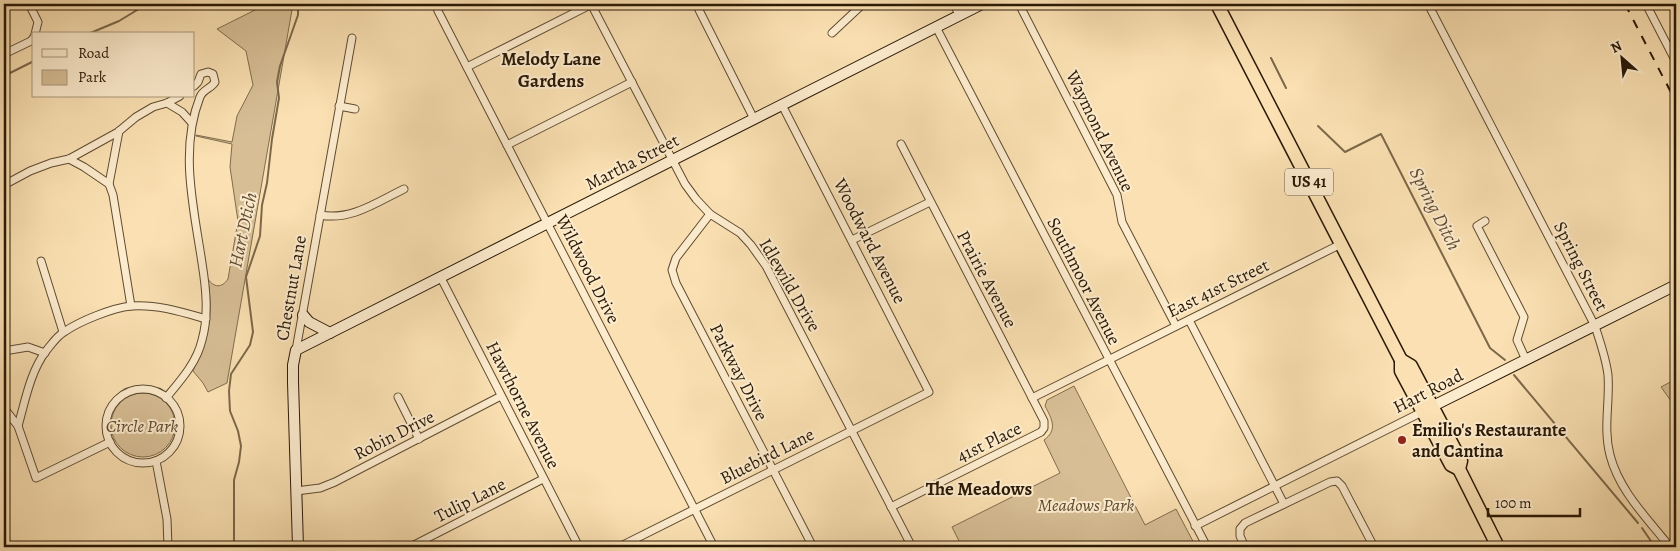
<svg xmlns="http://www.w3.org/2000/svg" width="1680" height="551" viewBox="0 0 1680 551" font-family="Alegreya,serif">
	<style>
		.green { fill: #d7be95; stroke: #806c4e }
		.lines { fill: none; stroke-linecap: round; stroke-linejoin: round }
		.stream { stroke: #7c684a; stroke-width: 2 }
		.street-casing { stroke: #5e4b31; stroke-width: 9 }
		.secondary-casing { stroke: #2a1906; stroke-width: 12 }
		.highway-casing { stroke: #2a1906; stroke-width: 15 }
		.street { stroke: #fcebcd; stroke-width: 7 }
		.secondary { stroke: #fcebcd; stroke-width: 10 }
		.highway { stroke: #fae0b2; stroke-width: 12 }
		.rail { stroke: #2a1906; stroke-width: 2; stroke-dasharray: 9 9; stroke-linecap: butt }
		.poi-dot { fill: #8f2418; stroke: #fcebcd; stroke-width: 2 }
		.labels { text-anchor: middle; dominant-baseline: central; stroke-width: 4; stroke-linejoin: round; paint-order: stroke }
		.shield { fill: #fcebcd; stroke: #695842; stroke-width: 1 }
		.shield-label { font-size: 16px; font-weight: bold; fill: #2a1906 }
		.street-label { font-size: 18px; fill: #2a1906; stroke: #fcebcd }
		.park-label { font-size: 18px; font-style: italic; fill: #5e4b31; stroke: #fcebcd }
		.poi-label { font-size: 18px; font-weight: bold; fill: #2a1906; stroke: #fcebcd; text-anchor: start }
		.neighbourhood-label { font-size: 19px; font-weight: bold; fill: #2a1906; stroke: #fcebcd }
		.water-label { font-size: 19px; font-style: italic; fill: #614d34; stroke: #fcebcd }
	</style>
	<rect width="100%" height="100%" fill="#fae0b2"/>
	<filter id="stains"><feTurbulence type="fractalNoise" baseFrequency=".004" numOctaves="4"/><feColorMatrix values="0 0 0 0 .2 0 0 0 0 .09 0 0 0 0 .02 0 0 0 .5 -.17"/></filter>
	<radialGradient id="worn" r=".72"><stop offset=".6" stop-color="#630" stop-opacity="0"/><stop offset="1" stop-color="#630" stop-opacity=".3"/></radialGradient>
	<g class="green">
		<path d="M267 4H293L227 383 208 392 203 383 193 371C209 334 213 320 208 279 214 288 222 288 228 279L238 221 230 167 232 144 196 136V135L232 142 237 116 253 85 246 51 217 29Z"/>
		<polygon points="1676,379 1676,408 1661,387"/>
		<path d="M1074 386 1145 525 1176 509 1196 547H962L952 527 1060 473 1044 440C1058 430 1052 419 1045 406L1047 400Z"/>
		<circle cx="143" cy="425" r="32"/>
	</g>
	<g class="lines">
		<g class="stream">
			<polyline points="88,34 119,21 147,4"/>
			<polyline points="1271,58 1286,88"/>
			<polyline points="4,76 34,61"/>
			<polyline points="1318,126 1345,152 1381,134 1490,348 1505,360"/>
			<polyline points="1514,375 1638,523"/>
			<polyline points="1642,528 1655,547"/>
			<polyline points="234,547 234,480 239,462 241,446 238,431 230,411 229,391 231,374 250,345 253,332 246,277 260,236 262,205 267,183 272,139 279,98 277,82 280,66 298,15 298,4"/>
		</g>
		<g class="street-casing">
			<g id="street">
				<polyline points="29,4 38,22 35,34"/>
				<polyline points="436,4 438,11 714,547"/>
				<polyline points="591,4 685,184 696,199 710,214 740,233 751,245 766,266 912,547"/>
				<polyline points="696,4 754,119"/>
				<polyline points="954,4 959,15"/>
				<polyline points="960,4 965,12"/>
				<polyline points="1019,4 1117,195 1122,222 1176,326"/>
				<path d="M1428 4 1595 326C1600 342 1606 358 1608 375 1610 402 1603 428 1610 455 1619 491 1648 519 1670 547"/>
				<polyline points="1646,4 1676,62"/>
				<polyline points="936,27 1207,547"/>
				<polyline points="832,33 863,4"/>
				<polyline points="4,54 31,41 34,37"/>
				<polyline points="467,67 592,4"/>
				<polyline points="167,103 182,112 192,123"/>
				<polyline points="339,106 355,109"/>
				<polyline points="507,145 632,82"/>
				<polyline points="69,159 84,167 109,184 113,195 131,306"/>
				<polyline points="109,184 119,131"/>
				<polyline points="4,185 30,171 51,163 69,159 118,132 136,117 153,107 167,103 180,96"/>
				<polyline points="710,214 676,258 672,270 676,283 813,547"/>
				<path d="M320 215C351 221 377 202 404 189"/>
				<polyline points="1485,221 1477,226 1524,317 1517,340 1526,360"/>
				<polyline points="852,240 930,202"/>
				<polyline points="41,261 63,332"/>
				<polyline points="440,276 579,547"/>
				<polyline points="1189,320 1284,504"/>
				<polyline points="296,350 352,38"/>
				<polyline points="4,351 28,347 45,353"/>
				<circle cx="143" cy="426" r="37"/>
				<polyline points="398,397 419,439"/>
				<path d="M166 398C181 380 197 362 202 340 209 315 206 288 202 263 194 209 179 150 200 97 203 89 211 89 215 82L213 74 208 72 201 74 198 82 194 86"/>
				<polyline points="1032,398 1341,244"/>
				<polyline points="4,408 18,426 36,478 110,442"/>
				<path d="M18 426C25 402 30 372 46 351 51 345 57 336 64 332 80 321 112 308 131 306 157 304 182 312 206 319"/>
				<polyline points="156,461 167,519 168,547"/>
				<polyline points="296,491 320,488 335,482 501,396"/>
				<polyline points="891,507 1041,432 1044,428 1044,421 901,144"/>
				<polyline points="1195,526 1422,412"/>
				<polyline points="410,547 543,479"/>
				<polyline points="619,547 929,392 782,105"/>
				<polyline points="1245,547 1240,536 1240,529 1245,523 1330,482 1337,481 1342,486 1374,547"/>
			</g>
		</g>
		<g class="secondary-casing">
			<g id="secondary">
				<polyline points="303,315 309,322 330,333"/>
				<polyline points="1427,409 1676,285"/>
				<polyline points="298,547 293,382 293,365 296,350 982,4"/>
			</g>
		</g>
		<g class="highway-casing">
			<g id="highway">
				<polyline points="1217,4 1401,360 1411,366 1461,461 1459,469 1498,547"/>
				<polyline points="1401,360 1401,371 1451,465 1459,469"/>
			</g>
		</g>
		<use href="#street" class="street"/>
		<use href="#secondary" class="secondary"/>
		<use href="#highway" class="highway"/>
		<polyline class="rail" points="1625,4 1676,102"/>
	</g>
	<circle class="poi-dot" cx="1402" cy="440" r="5"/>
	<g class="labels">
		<rect class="shield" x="1285" y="168.5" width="48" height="27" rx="4"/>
		<g class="shield-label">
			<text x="1309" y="182">US 41</text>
		</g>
		<g class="street-label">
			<text transform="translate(1100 131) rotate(64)">Waymond Avenue</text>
			<text transform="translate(632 162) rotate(-27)">Martha Street</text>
			<text transform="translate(870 241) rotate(63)">Woodward Avenue</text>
			<text transform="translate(1581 266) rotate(63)">Spring Street</text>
			<text transform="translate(588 269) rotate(63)">Wildwood Drive</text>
			<text transform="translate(987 279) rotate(62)">Prairie Avenue</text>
			<text transform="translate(1084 281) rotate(63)">Southmoor Avenue</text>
			<text transform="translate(790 285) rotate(60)">Idlewild Drive</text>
			<text transform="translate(291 288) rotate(-80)">Chestnut Lane</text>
			<text transform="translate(1218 288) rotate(-26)">East 41st Street</text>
			<text transform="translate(739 372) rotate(63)">Parkway Drive</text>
			<text transform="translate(1428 391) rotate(-27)">Hart Road</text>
			<text transform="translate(523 405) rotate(63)">Hawthorne Avenue</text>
			<text transform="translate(394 435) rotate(-27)">Robin Drive</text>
			<text transform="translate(989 442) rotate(-26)">41st Place</text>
			<text transform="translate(767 456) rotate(-27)">Bluebird Lane</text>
			<text transform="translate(470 500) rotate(-27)">Tulip Lane</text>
		</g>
		<g class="park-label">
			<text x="142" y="426">Circle Park</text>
			<text x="1086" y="505">Meadows Park</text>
		</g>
		<g class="poi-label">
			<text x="1412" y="430">Emilio's Restaurante<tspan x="1412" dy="21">and Cantina</tspan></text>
		</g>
		<g class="neighbourhood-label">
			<text x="551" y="59">Melody Lane<tspan x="551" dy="22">Gardens</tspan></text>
			<text x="979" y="489">The Meadows</text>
		</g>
		<g class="water-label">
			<text transform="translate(1435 209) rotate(63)">Spring Ditch</text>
			<text transform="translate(243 230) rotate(-78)">Hart Dtich</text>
		</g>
	</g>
	<rect width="1680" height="551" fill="none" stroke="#fae0b2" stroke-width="20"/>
	<rect x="5" y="5" width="1670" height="541" fill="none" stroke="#2a1906" stroke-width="2.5"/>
	<rect x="10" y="10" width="1660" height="531" fill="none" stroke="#2a1906"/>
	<rect x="32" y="32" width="162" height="65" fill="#fcebcd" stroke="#a8977d"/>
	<rect x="42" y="49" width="25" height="8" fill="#fcebcd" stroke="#a8977d"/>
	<text x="78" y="58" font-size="15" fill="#2a1906">Road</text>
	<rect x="42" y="70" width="25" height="15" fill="#d7be95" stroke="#a8977d"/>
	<text x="78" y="82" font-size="15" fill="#2a1906">Park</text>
	<g transform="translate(1622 58) rotate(333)" stroke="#fcebcd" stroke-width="4" paint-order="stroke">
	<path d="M0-4L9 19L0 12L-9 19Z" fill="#2a1906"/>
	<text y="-8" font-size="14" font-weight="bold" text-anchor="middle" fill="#2a1906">N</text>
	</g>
	<path d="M1488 508v8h92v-8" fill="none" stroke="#2a1906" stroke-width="2.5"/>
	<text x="1495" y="508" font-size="15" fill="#2a1906" stroke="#fcebcd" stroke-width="4" paint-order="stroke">100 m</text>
	<rect width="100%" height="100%" filter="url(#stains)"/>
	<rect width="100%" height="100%" fill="url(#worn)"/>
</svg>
